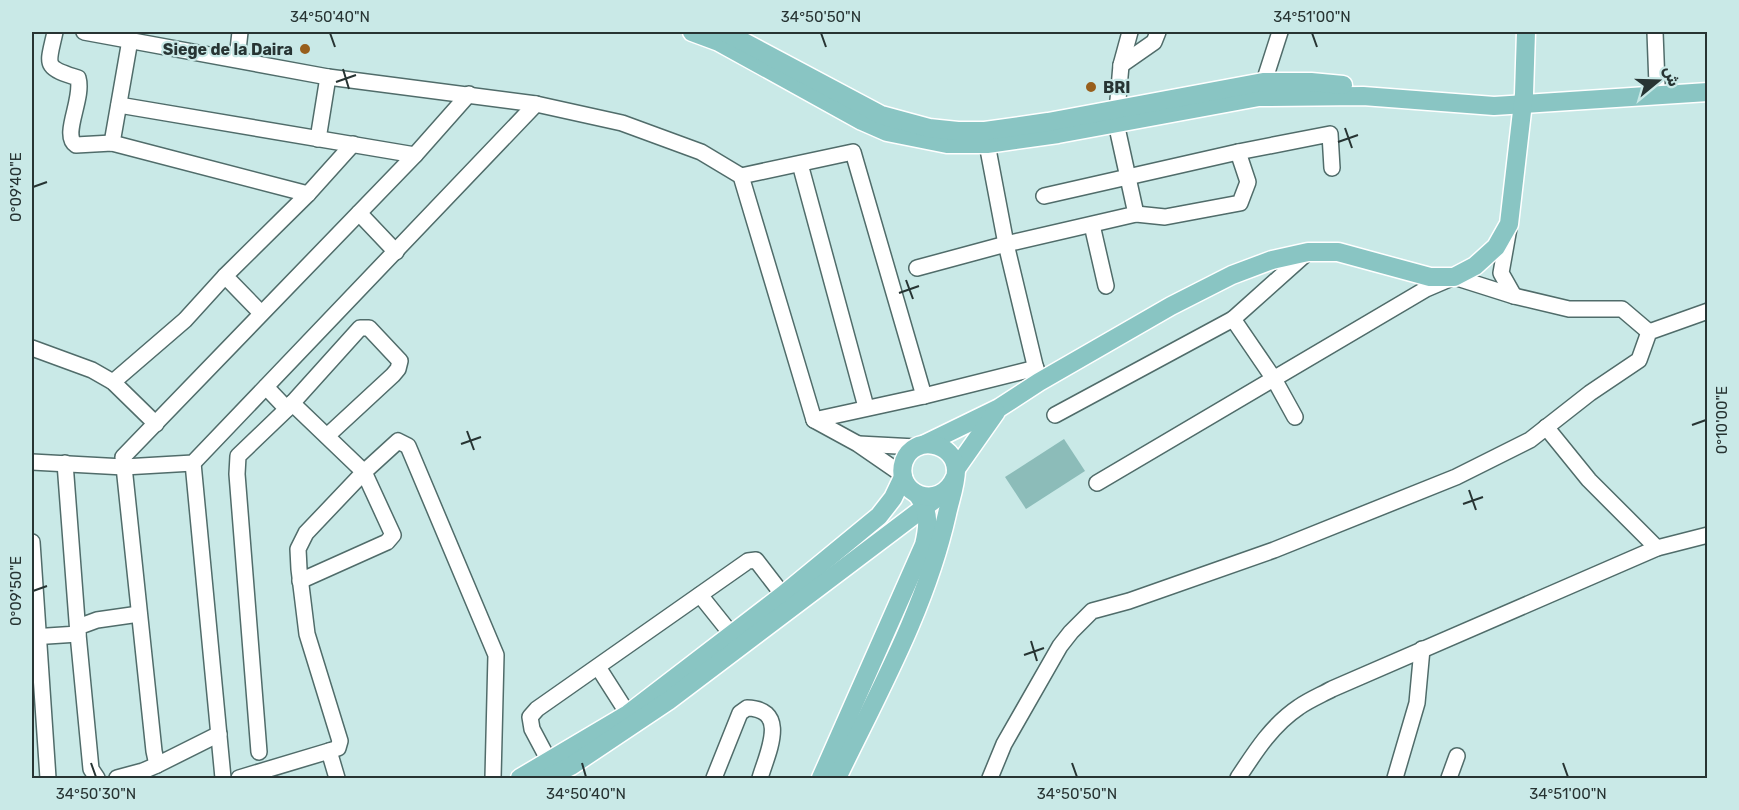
<svg xmlns="http://www.w3.org/2000/svg" width="1739" height="810" viewBox="0 0 1739 810" font-family="Rubik,'Noto Sans Arabic',sans-serif">
	<style>
		.green { fill: #8cbcb9 }
		.lines { fill: none; stroke-linecap: round; stroke-linejoin: round }
		.minor-casing { stroke: #506c6a; stroke-width: 18 }
		.major-casing { stroke: #fff; stroke-width: 21 }
		.minor { stroke: #fff; stroke-width: 15 }
		.major { stroke: #89c5c3; stroke-width: 18 }
		.ticks { fill: none; stroke: #273433; stroke-width: 2 }
		.poi-dot { fill: #985f1c; stroke: #c9e9e7; stroke-width: 2 }
		.labels { text-anchor: middle; dominant-baseline: central; stroke-width: 4.5; stroke-linejoin: round; paint-order: stroke }
		.poi-label { font-size: 16px; font-weight: bold; fill: #273433; stroke: #c9e9e7; text-anchor: end }
		.neatline { fill: none; stroke: #273433; stroke-width: 2 }
		.ticks-label { font-size: 15px; text-anchor: middle; fill: #273433 }
	</style>
	<rect width="100%" height="100%" fill="#c9e9e7"/>
	<polygon class="green" points="1064,439 1085,471 1026,509 1005,477"/>
	<g class="lines">
		<g class="minor-casing">
			<g id="minor">
				<path d="M55 32C48 65 42 67 78 78 84 99 61 135 76 145L112 143 308 194"/>
				<polyline points="84,32 328,77 536,104 622,123 701,152 741,176 814,420 858,444 903,475"/>
				<polyline points="1655,32 1657,85"/>
				<polyline points="237,59 240,32"/>
				<polyline points="1121,65 1154,42 1158,32"/>
				<polyline points="1261,91 1280,32"/>
				<polyline points="119,105 415,155"/>
				<polyline points="318,139 328,77"/>
				<polyline points="112,143 130,40"/>
				<polyline points="987,144 1006,244 1039,382"/>
				<polyline points="800,164 866,407"/>
				<polyline points="741,176 853,152 924,396"/>
				<polyline points="1044,196 1238,152 1330,134 1332,168"/>
				<polyline points="359,213 396,252"/>
				<polyline points="1136,214 1165,217 1240,203 1248,182 1238,152"/>
				<polyline points="1092,225 1106,286"/>
				<polyline points="1509,228 1501,273 1514,296"/>
				<polyline points="917,268 1006,244 1136,214 1116,123 1121,65 1130,32"/>
				<polyline points="261,313 225,276 308,194 353,144"/>
				<polyline points="1233,319 1274,379 1295,417"/>
				<polyline points="32,348 92,370 113,382 156,424"/>
				<polyline points="113,382 185,320 225,276"/>
				<polyline points="266,387 287,409"/>
				<polyline points="292,403 364,472 393,535 387,542 300,581"/>
				<polyline points="1055,415 1233,319 1308,252"/>
				<polyline points="814,420 924,396 1036,368"/>
				<polyline points="1546,427 1589,480 1657,548"/>
				<polyline points="859,444 916,447"/>
				<polyline points="32,462 124,467 193,463 536,104"/>
				<polyline points="193,463 223,778"/>
				<polyline points="1097,483 1426,289 1454,277 1514,296 1569,309 1622,309 1649,332"/>
				<polyline points="32,542 48,778"/>
				<polyline points="700,595 732,635"/>
				<polyline points="78,627 97,620 139,614"/>
				<polyline points="78,634 91,769 97,778"/>
				<polyline points="32,637 78,634 65,463"/>
				<polyline points="598,667 628,714"/>
				<polyline points="219,734 157,765 154,751 123,457 415,155 469,94"/>
				<polyline points="329,751 338,748 340,741 307,634 299,569 298,549 306,533 364,472 398,441 408,446 496,655 493,778"/>
				<polyline points="259,752 237,474 238,456 287,409 360,328 369,328 400,361 398,369 393,375 327,436"/>
				<polyline points="549,761 532,729 530,717 537,709 748,561 756,560 783,595"/>
				<polyline points="117,778 143,771 157,765"/>
				<polyline points="239,778 329,751 337,778"/>
				<path d="M714 778 740 713 747 708C790 709 767 754 760 778"/>
				<polyline points="990,778 1004,744 1060,646 1071,632 1092,611 1129,601 1274,550 1456,477 1530,440 1590,393 1639,360 1649,332 1708,311"/>
				<path d="M1238 778C1255 752 1272 725 1299 707 1309 700 1321 695 1332 689L1657 548 1708 535"/>
				<polyline points="1395,778 1417,703 1422,649"/>
				<polyline points="1449,778 1457,756"/>
			</g>
		</g>
		<g class="major-casing">
			<g id="major">
				<polyline points="692,32 719,42 862,121 887,132 947,144 987,144 1058,134 1259,97 1363,96 1494,106 1708,92"/>
				<polyline points="725,32 881,115 929,128 958,131 985,131 1048,122 1263,82 1311,82 1343,85"/>
				<polyline points="925,444 999,408 1039,382 1171,306 1232,275 1272,260 1308,252 1338,252 1430,277 1454,277 1475,266 1496,247 1509,224 1524,94 1526,32"/>
				<polyline points="956,469 996,412"/>
				<polyline points="520,778 628,714 783,595 879,516 893,498 903,477"/>
				<polyline points="547,778 571,766 668,701 946,491"/>
				<path d="M821 778 924 545C928 528 930 512 919 497"/>
				<path d="M837 778C878 693 926 608 947 514 950 500 956 484 956 470 955 442 914 434 904 461 893 494 940 513 955 477"/>
			</g>
		</g>
		<use href="#minor" class="minor"/>
		<use href="#major" class="major"/>
	</g>
	<path class="ticks" d="M330 33 335 47M821 33 826 47M1312 33 1317 47M343 69 349 89M336 82 356 75M1345 128 1352 148M1338 142 1358 135M33 187 47 182M906 280 913 299M899 293 919 286M1692 425 1706 420M467 431 474 450M461 444 481 437M1469 490 1476 510M1463 504 1483 497M33 591 47 586M1031 641 1037 661M1024 655 1044 648M91 763 96 777M582 763 586 777M1072 763 1077 777M1563 763 1568 777"/>
	<g class="poi-dot">
		<circle cx="305" cy="49" r="6"/>
		<circle cx="1091" cy="87" r="6"/>
	</g>
	<g class="labels">
		<g class="poi-label">
			<text x="293" y="49">Siege de la Daira</text>
			<text x="1103" y="87" text-anchor="start">BRI</text>
		</g>
	</g>
	<rect width="1739" height="810" fill="none" stroke="#c9e9e7" stroke-width="66"/>
	<g transform="translate(1658 81) rotate(71)" stroke="#c9e9e7" stroke-width="4.5" paint-order="stroke">
	<path d="M0-4.5L10 22L0 15L-10 22Z" fill="#273433"/>
	<text y="-9" font-size="16" font-weight="bold" text-anchor="middle" fill="#273433">ش</text>
	</g>
	<rect x="33" y="33" width="1673" height="744" class="neatline"/>
	<g class="ticks-label">
		<text x="330" y="22">34°50'40"N</text>
		<text x="821" y="22">34°50'50"N</text>
		<text x="1312" y="22">34°51'00"N</text>
		<text transform="translate(16 187) rotate(-90)" y="5">0°09'40"E</text>
		<text transform="translate(1722 420) rotate(-90)" y="5">0°10'00"E</text>
		<text transform="translate(16 591) rotate(-90)" y="5">0°09'50"E</text>
		<text x="96" y="799">34°50'30"N</text>
		<text x="586" y="799">34°50'40"N</text>
		<text x="1077" y="799">34°50'50"N</text>
		<text x="1568" y="799">34°51'00"N</text>
	</g>
</svg>
